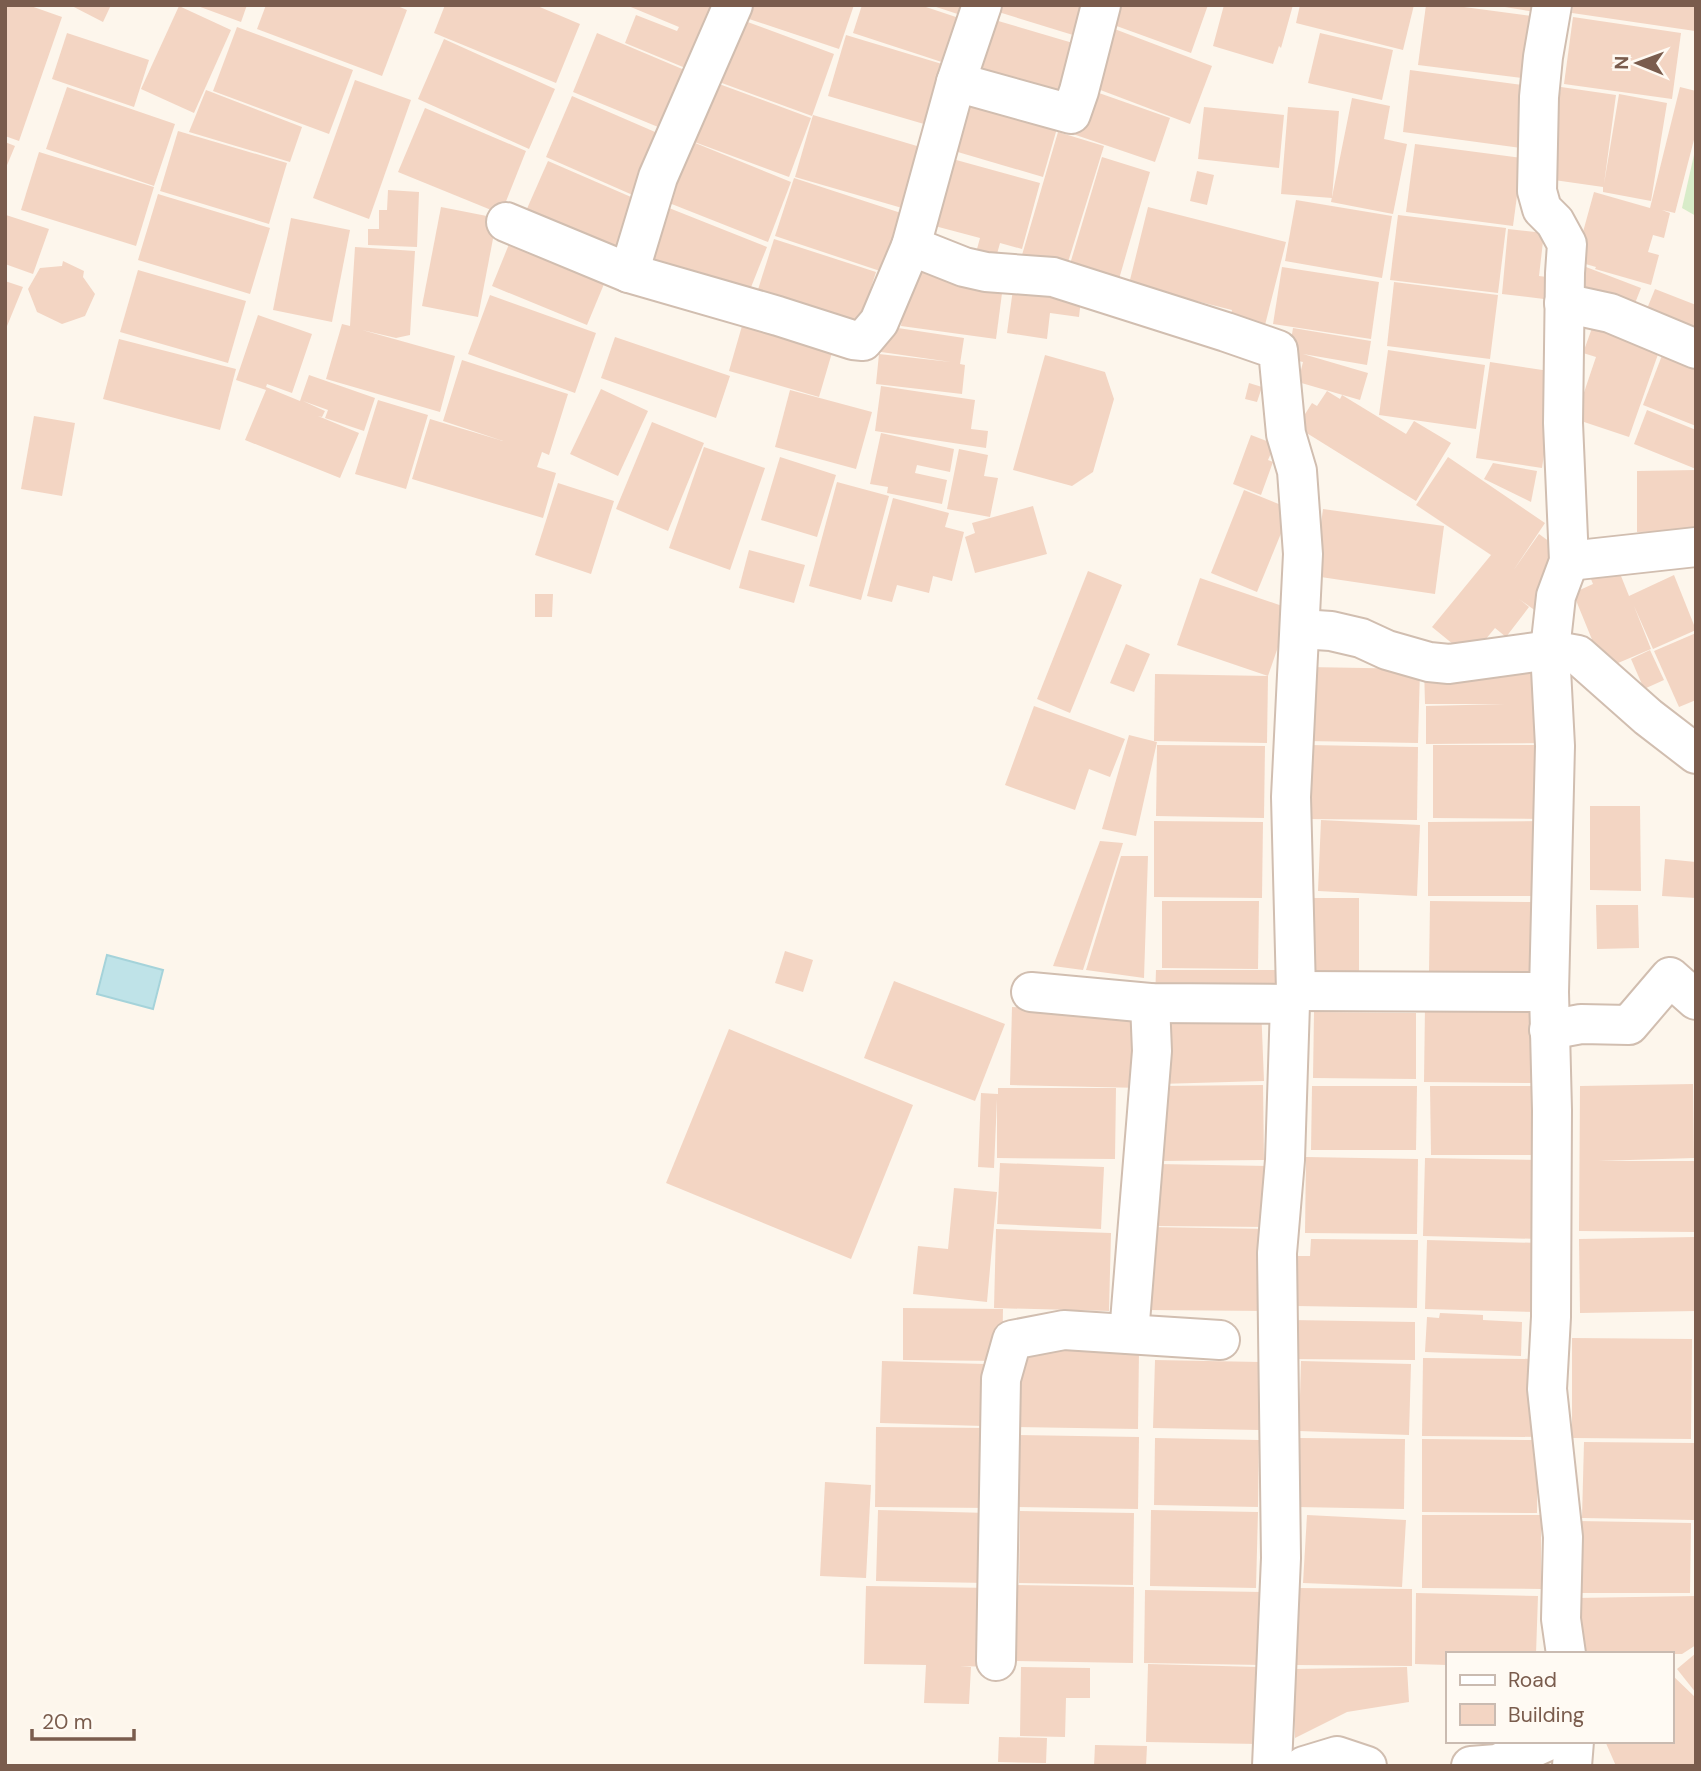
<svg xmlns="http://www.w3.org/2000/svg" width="1701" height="1771" viewBox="0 0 1701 1771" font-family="'DM Sans',sans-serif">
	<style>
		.green { fill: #d8ecc9 }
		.water { fill: #bfe3e8; stroke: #a5d3da; stroke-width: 2 }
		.building { fill: #f3d5c3 }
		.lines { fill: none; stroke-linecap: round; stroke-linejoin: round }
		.minor-casing { stroke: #d1beb0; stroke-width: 42 }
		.minor { stroke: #fff; stroke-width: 38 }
	</style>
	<rect width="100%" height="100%" fill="#fdf6ec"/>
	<polygon class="green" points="1696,146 1696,216 1682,208"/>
	<polygon class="water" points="107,955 163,970 153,1009 97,994"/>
	<g class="building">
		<polygon points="5,5 28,5 62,17 19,141 5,136"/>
		<polygon points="70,5 111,5 103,22"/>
		<polygon points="195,5 247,5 241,22"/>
		<polygon points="266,5 395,5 407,10 382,76 257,29"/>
		<polygon points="445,5 535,5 580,24 556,83 434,33"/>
		<polygon points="626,5 709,5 720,10 695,72 625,43 636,15 677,31 679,27"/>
		<polygon points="743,5 854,5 839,49 740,16"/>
		<polygon points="862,5 920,5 971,22 957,67 853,33"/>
		<polygon points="930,5 977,5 973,19"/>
		<polygon points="993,5 1096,5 1086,39 992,10"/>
		<polygon points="1105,5 1208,5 1191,53 1100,20"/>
		<polygon points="1224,5 1293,5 1281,48 1279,46 1273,64 1213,46"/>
		<polygon points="1300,5 1414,5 1403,50 1296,23"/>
		<polygon points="1426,5 1449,5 1539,17 1531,79 1418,65"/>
		<polygon points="1493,5 1536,5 1535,12"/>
		<polygon points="1573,5 1696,5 1695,31 1572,13"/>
		<polygon points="179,6 231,30 194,113 141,89"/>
		<polygon points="734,17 834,54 812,116 711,79"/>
		<polygon points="1573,17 1681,33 1672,99 1564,84"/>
		<polygon points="988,18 1083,46 1066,106 971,78"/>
		<polygon points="1104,25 1212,66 1190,124 1082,83"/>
		<polygon points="237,27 353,70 329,134 213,91"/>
		<polygon points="67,33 149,60 134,107 52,79"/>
		<polygon points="597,33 687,71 663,129 573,92"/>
		<polygon points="1320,33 1393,50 1382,100 1308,83"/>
		<polygon points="846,35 942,64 924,124 828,96"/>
		<polygon points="444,39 555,89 529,149 418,99"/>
		<polygon points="1410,70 1529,86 1521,148 1403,132"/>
		<polygon points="355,80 411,100 369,219 313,198"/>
		<polygon points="711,81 811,118 789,177 689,140"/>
		<polygon points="67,87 175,124 154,186 46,149"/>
		<polygon points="1082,87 1170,118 1155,162 1067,132"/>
		<polygon points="1561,87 1616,95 1604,184 1619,94 1667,103 1651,201 1603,192 1603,187 1547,179"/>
		<polygon points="1680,87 1696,91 1696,132 1675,213 1662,210 1670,213 1664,238 1653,235 1648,252 1659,255 1651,285 1595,269 1596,267 1575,261 1594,192 1650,208"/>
		<polygon points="206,90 302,127 290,162 189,132"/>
		<polygon points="969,90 1060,118 1043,177 951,150"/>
		<polygon points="572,96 662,135 635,196 546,157"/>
		<polygon points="1352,98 1390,106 1384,139 1407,144 1393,214 1331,202"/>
		<polygon points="1204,107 1284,115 1279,168 1198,159"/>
		<polygon points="1288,107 1339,111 1332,198 1281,194"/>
		<polygon points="425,108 526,151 501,214 398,172"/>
		<polygon points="813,115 927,149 909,210 795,177"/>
		<polygon points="178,131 287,163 269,224 160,191"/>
		<polygon points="1058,132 1104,146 1064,275 1047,263 1022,255"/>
		<polygon points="683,138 791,182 768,242 659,199"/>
		<polygon points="5,142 15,146 5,170"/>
		<polygon points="1415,144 1522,158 1513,226 1406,212"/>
		<polygon points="39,152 154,187 136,246 21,210"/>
		<polygon points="1102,157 1150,172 1119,279 1070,264"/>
		<polygon points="949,158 1040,183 1022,249 1000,243 997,254 977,249 980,238 931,225"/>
		<polygon points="548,161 638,200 613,260 522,220"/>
		<polygon points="1197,171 1214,175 1207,205 1190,201"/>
		<polygon points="794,178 901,213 883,272 775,236"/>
		<polygon points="388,190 419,192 417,247 368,245 368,229 379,229 379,210 387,210"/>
		<polygon points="158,194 270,228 250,294 138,260"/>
		<polygon points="1296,200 1392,216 1382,278 1285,261"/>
		<polygon points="664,206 767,247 744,305 641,264"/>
		<polygon points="441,207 497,218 478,317 422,306"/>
		<polygon points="1148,207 1286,242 1264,329 1230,320 1232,310 1196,301 1195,305 1129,284"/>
		<polygon points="6,215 49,229 33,274 5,264"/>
		<polygon points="1398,215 1506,228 1498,293 1390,280"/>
		<polygon points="291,218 350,230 332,322 273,310"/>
		<polygon points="1508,229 1544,233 1539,276 1547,277 1544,299 1502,294"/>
		<polygon points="514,232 609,272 587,325 492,286"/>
		<polygon points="774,239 876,272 857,332 755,299"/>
		<polygon points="355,247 415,251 410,335 396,338 362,330 455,356 440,412 326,379 342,324 350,326"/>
		<polygon points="63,261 84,271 83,277 95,294 85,316 62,324 37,312 28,289 40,268 62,266"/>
		<polygon points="909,265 1004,278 996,339 901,326"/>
		<polygon points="1282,267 1379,282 1371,339 1273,324"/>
		<polygon points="1586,267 1641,288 1630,316 1575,294"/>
		<polygon points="138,270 246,301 228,363 120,332"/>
		<polygon points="5,281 23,287 5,331"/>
		<polygon points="1014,282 1082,291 1079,317 1050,313 1047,339 1007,333"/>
		<polygon points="1394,282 1498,295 1490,359 1387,346"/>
		<polygon points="1655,289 1696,305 1696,342 1642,321"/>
		<polygon points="490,295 596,333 575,393 468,354"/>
		<polygon points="746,312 836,339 819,397 729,371"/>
		<polygon points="258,315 312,334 292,393 267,384 266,387 300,401 309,375 375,398 364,431 325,418 328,410 303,401 325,411 322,417 318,416 359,433 340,478 245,440 266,390 236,380"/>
		<polygon points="1596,317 1663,340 1629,437 1575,419 1596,357 1583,353"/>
		<polygon points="878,325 964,338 960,364 965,365 962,394 876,384 879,354 951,362 874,351"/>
		<polygon points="1293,328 1371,341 1367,365 1303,354 1368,373 1360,400 1298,382 1303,362 1288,359"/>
		<polygon points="615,337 730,376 716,418 601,378"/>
		<polygon points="119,339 236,369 220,430 103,399"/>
		<polygon points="1666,345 1696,357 1696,426 1643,405"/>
		<polygon points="1388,350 1485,365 1476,429 1379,415"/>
		<polygon points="1045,355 1105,372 1114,399 1093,472 1072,486 1013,470"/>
		<polygon points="462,360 568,394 549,455 542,452 537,467 556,473 543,518 412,479 430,419 503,441 443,421"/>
		<polygon points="1490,362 1556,372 1542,468 1476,458"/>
		<polygon points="1249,383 1262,387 1257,402 1245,399"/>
		<polygon points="881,386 975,400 971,429 988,431 986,448 875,431"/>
		<polygon points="601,389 648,411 618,476 570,454"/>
		<polygon points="790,390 872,412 856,469 775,447"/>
		<polygon points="1327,391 1340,399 1342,395 1406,434 1414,421 1451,443 1416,501 1297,427 1312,403 1317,406"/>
		<polygon points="378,400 428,415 406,489 355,474"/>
		<polygon points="1647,410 1696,430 1696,469 1634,444"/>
		<polygon points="34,416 75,423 62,496 21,489"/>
		<polygon points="652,422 704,443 668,531 616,509"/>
		<polygon points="881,433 954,449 950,472 917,465 915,473 947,480 942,504 887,493 888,487 870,484"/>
		<polygon points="1251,435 1275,444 1268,460 1273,462 1261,495 1233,484"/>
		<polygon points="704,447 765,468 730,570 669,548"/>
		<polygon points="959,449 988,455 984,476 998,478 990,517 947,509"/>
		<polygon points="780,457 836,475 817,537 761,520"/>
		<polygon points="1448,457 1545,523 1513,571 1539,534 1561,550 1540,614 1519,599 1529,607 1506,637 1495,628 1470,658 1432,627 1491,555 1416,505"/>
		<polygon points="1493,463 1537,471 1531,502 1484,479"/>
		<polygon points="1696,470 1696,531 1637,532 1637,471"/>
		<polygon points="837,482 889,496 861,600 809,586"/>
		<polygon points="558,483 614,501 591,574 535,555"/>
		<polygon points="1244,490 1291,509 1257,592 1211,573"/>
		<polygon points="893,498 949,513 945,527 964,532 952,581 933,576 929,593 897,585 892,602 867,596"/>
		<polygon points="1033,506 1047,554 975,573 965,537 975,533 972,523"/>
		<polygon points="1323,509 1444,526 1435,594 1314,576"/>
		<polygon points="749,550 805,565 794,603 739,588"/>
		<polygon points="1613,556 1629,596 1674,575 1696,630 1653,649 1634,606 1651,649 1604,669 1573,593 1593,584 1586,567"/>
		<polygon points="1088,571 1122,585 1070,713 1037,699"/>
		<polygon points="1200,578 1291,609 1268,676 1177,645"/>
		<polygon points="535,594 553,594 552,617 535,617"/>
		<polygon points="1696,633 1696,700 1679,707 1654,651"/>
		<polygon points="1126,644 1150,654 1134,692 1110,683"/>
		<polygon points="1650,650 1664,680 1644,689 1631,659"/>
		<polygon points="1544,666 1544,743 1426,744 1426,706 1505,704 1425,704 1424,667"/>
		<polygon points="1308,667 1420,669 1418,743 1307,741"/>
		<polygon points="1155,674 1268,676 1267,743 1154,741"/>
		<polygon points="1034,706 1125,739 1110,777 1089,769 1075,810 1005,785"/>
		<polygon points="1129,735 1157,742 1136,836 1102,829"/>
		<polygon points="1157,745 1265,746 1264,818 1156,816"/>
		<polygon points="1309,745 1418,747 1417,820 1308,819"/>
		<polygon points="1433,745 1542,745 1542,819 1433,818"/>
		<polygon points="1590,806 1640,806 1641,891 1590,890"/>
		<polygon points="1321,820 1420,825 1417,896 1318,891"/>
		<polygon points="1154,821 1263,822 1262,898 1154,897"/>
		<polygon points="1542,821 1542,896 1428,896 1428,822"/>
		<polygon points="1100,841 1123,843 1083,970 1053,966"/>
		<polygon points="1121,856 1148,856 1144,978 1086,970"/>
		<polygon points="1665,859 1696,862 1696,898 1662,896"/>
		<rect x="1305" y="898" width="54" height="83"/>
		<polygon points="1162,901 1259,901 1258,969 1162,968"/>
		<polygon points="1430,901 1537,902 1536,973 1429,972"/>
		<polygon points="1596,905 1638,905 1639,948 1597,949"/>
		<polygon points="785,951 813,960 803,992 775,983"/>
		<polygon points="1156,970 1275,970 1275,1001 1155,1000"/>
		<polygon points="894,981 1005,1024 975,1101 864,1058"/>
		<polygon points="1261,1006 1264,1081 1159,1084 1157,1008"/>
		<polygon points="1425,1006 1538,1007 1537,1083 1424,1082"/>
		<polygon points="1012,1007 1144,1010 1143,1088 1010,1085"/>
		<polygon points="1314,1012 1416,1013 1416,1079 1313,1078"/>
		<polygon points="729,1029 913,1105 851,1259 666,1183"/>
		<polygon points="1693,1084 1694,1158 1598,1161 1696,1161 1695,1232 1579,1231 1580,1086"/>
		<polygon points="1263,1085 1264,1160 1159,1161 1158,1086"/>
		<polygon points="1312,1086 1417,1086 1416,1150 1311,1150"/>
		<polygon points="1430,1086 1538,1086 1538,1155 1431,1155"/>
		<polygon points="998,1088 1116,1088 1115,1159 997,1158 997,1099 994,1168 978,1167 981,1093 998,1094"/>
		<polygon points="1306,1157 1418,1159 1417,1234 1305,1233"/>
		<polygon points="1425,1158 1541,1160 1540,1239 1423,1236"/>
		<polygon points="1000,1163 1104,1167 1101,1229 997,1224"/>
		<polygon points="1157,1164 1268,1166 1267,1227 1156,1226"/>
		<polygon points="954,1188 997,1192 987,1302 913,1294 918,1246 948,1249"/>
		<polygon points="1148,1227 1270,1229 1268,1311 1147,1310"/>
		<polygon points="996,1229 1111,1233 1109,1311 994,1308"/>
		<polygon points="1695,1237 1696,1311 1580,1313 1579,1239"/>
		<polygon points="1311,1239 1418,1240 1417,1308 1296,1306 1297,1256 1310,1256"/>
		<polygon points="1427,1240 1539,1243 1538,1312 1425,1309"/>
		<polygon points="903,1308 1003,1309 1002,1361 903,1360"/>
		<polygon points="1440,1313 1483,1315 1483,1320 1522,1322 1521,1356 1425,1352 1427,1317 1439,1318"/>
		<polygon points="1291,1320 1415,1322 1415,1360 1290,1359"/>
		<polygon points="1572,1338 1692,1339 1691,1439 1572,1438"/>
		<polygon points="1015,1348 1139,1351 1138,1429 1014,1427"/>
		<polygon points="1423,1358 1540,1359 1539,1437 1422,1436"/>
		<polygon points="1155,1360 1260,1362 1259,1430 1153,1428"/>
		<polygon points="882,1361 985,1364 983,1426 880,1423"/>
		<polygon points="1301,1361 1411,1364 1409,1435 1299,1431"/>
		<polygon points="876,1427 992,1428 991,1508 875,1507"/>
		<polygon points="1018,1435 1139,1437 1138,1509 1017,1507"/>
		<polygon points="1155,1438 1259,1440 1258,1507 1154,1505"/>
		<polygon points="1298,1438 1405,1439 1404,1509 1297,1507"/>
		<polygon points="1422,1439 1538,1440 1537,1513 1422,1512"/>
		<polygon points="1584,1442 1695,1443 1694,1520 1582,1518"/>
		<polygon points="825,1482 871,1485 866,1578 820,1576"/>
		<polygon points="878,1510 988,1513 987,1583 876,1581"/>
		<polygon points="1151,1510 1258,1512 1256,1588 1150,1586"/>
		<polygon points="1020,1511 1134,1513 1133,1585 1019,1583"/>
		<polygon points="1307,1515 1406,1520 1402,1587 1303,1583"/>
		<polygon points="1422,1515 1541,1515 1541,1589 1422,1588"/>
		<polygon points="1578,1521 1691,1523 1690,1593 1577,1593"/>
		<polygon points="1014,1585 1134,1587 1133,1663 1013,1661"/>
		<polygon points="866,1586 992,1588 991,1667 960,1666 971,1667 969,1704 924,1703 926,1665 864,1664"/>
		<polygon points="1296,1588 1412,1589 1412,1666 1296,1665"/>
		<polygon points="1145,1590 1262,1592 1261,1665 1144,1663"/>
		<polygon points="1416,1593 1538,1596 1536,1654 1447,1654 1447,1665 1415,1664"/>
		<polygon points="1696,1596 1696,1645 1682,1654 1576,1654 1575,1598"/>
		<polygon points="1696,1653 1696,1693 1677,1669"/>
		<polygon points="1148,1664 1259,1667 1258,1744 1146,1742"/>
		<polygon points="1021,1667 1090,1668 1090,1698 1066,1698 1065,1737 1020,1736"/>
		<polygon points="1407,1667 1409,1702 1347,1712 1295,1738 1293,1669"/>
		<polygon points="1671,1674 1696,1698 1696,1766 1616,1766 1605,1741 1671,1741"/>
		<polygon points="999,1737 1047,1738 1046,1763 998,1762"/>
		<polygon points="1095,1745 1147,1746 1146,1766 1094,1766"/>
	</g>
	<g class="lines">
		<g class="minor-casing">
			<g id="minor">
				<polyline points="1552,5 1543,57 1539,97 1537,191 1542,209 1555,222 1567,244 1565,273 1563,423 1569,561 1556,596 1550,650 1555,746 1549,992 1552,1110 1551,1317 1547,1389 1563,1537 1561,1619 1566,1654"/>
				<polyline points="956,82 982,5"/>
				<polyline points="506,222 629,273 778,316 853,340 863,341 879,322 911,246 964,267 986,272 1053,277 1226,332 1278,350 1286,434 1297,471 1303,554 1291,797 1296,991 1290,1004 1285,1160 1277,1253 1281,1558 1272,1766"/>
				<polyline points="911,246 956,82 1071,114 1079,91 1101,5"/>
				<polyline points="629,273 658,177 733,5"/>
				<polyline points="1564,303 1610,313 1696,349"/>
				<polyline points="1569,561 1696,547"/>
				<polyline points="1300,629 1331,631 1361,638 1387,650 1429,662 1449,664 1550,650 1578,655 1648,717 1696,754"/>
				<polyline points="1296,991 1549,992"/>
				<polyline points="1031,992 1150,1003 1290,1004"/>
				<polyline points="1549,1030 1581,1024 1629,1025 1670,977 1696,1000"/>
				<polyline points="1129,1334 1152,1051 1150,1003"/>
				<polyline points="996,1661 1001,1379 1012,1340 1064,1330 1220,1340"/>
				<polyline points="1304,1766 1337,1756 1367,1766"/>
				<polyline points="1471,1766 1497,1764 1548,1741"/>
				<polyline points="1572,1766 1574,1741"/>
			</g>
		</g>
		<use href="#minor" class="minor"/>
	</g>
	<rect width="1701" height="1771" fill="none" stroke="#7a5c4d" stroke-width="14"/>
	<rect x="1446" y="1652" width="228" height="91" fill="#fffaf3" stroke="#cabbb1" stroke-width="2"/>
	<rect x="1460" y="1675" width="35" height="10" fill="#ffffff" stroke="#cabbb1" stroke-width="2"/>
	<text x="1508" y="1687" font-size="21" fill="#7a5c4d">Road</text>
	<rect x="1460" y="1704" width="35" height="21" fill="#f3d5c3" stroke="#cabbb1" stroke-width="2"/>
	<text x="1508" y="1722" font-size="21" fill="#7a5c4d">Building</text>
	<g transform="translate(1638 63) rotate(271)" stroke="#fffaf3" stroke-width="5" paint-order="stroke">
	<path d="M0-5L12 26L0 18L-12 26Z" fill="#7a5c4d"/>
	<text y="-10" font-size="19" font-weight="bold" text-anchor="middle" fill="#7a5c4d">N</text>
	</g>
	<path d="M32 1729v10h102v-10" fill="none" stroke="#7a5c4d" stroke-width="3.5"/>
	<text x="42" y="1729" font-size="21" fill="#7a5c4d" stroke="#fffaf3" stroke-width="5" paint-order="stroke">20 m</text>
</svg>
